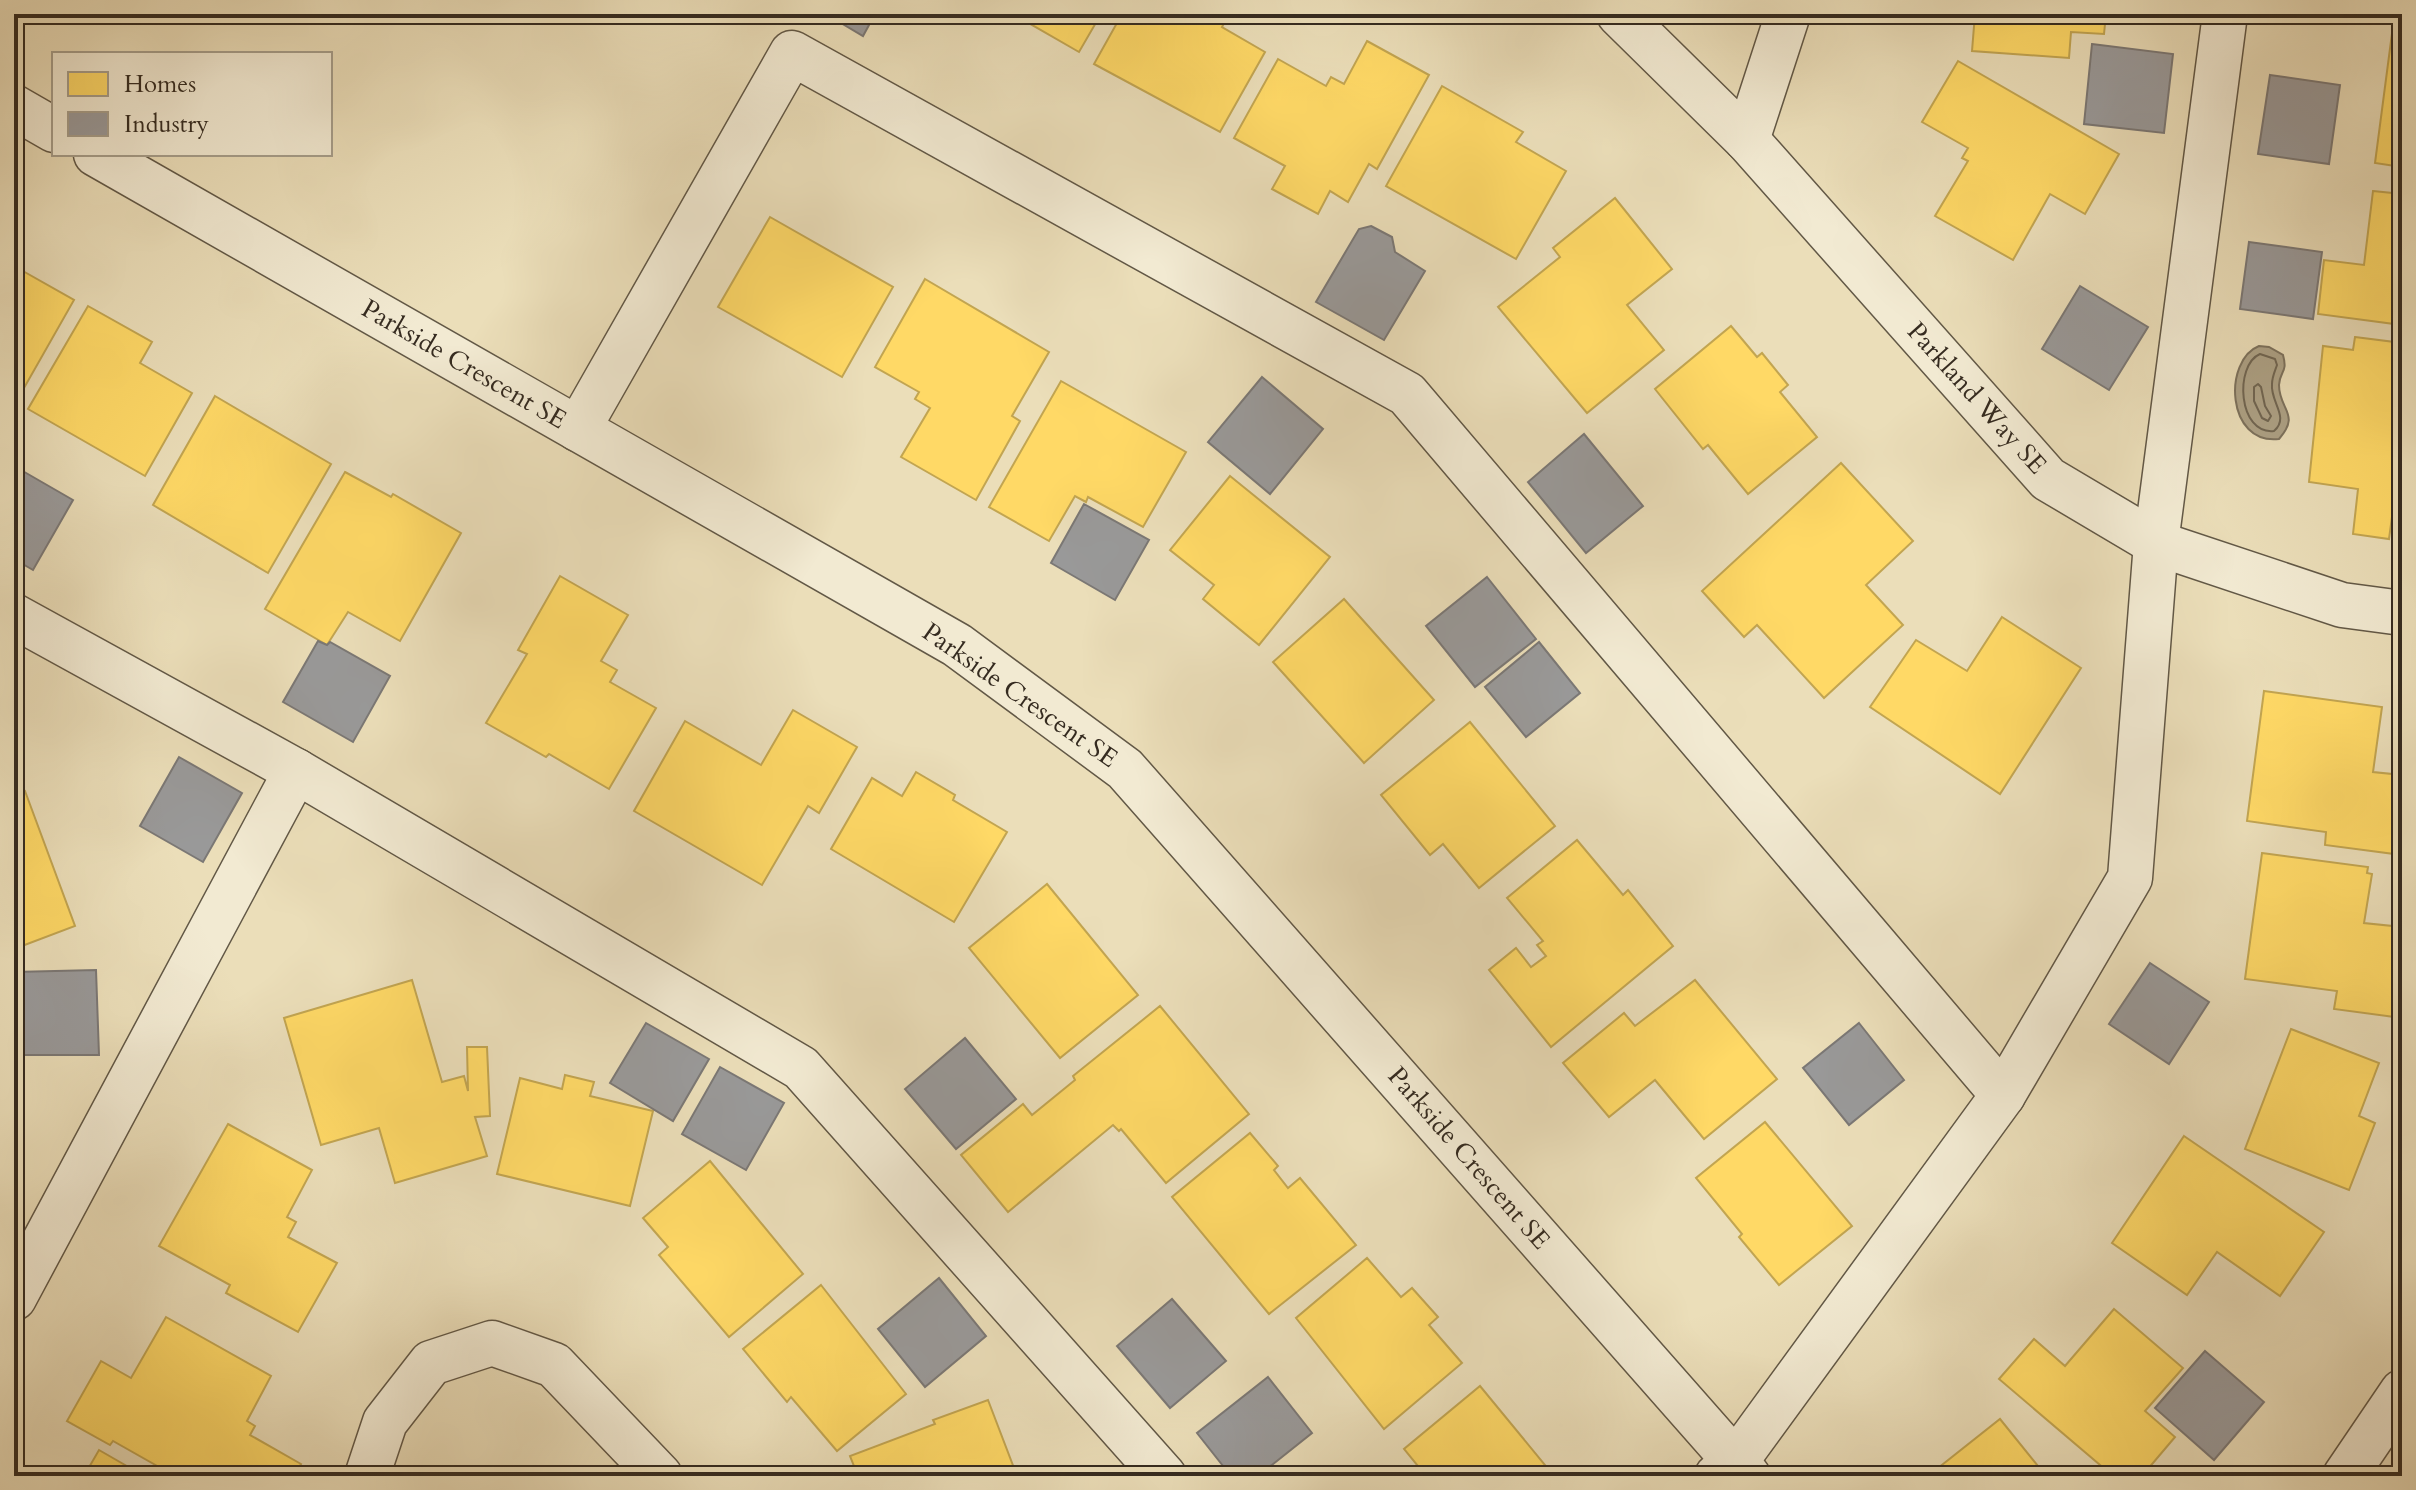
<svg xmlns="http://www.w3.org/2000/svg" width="2416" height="1490" viewBox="0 0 2416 1490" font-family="Cardo,serif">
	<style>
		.water { fill: #ada185; stroke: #7d725d; stroke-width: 2 }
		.homes { fill: #ffd966; stroke: #c2a551; stroke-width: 2 }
		.industry { fill: #999; stroke: #7b7875; stroke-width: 2 }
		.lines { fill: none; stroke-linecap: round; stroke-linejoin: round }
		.shore { stroke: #716652; stroke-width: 2 }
		.minor-casing { stroke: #625846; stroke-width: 47 }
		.minor { stroke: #f2ead2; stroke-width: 44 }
		.labels { text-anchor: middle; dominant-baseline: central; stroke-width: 8; stroke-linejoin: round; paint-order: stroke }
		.street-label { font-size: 26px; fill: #352b20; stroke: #f2ead2 }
	</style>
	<rect width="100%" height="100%" fill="#ebdeb9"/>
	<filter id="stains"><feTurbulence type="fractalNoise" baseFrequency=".0025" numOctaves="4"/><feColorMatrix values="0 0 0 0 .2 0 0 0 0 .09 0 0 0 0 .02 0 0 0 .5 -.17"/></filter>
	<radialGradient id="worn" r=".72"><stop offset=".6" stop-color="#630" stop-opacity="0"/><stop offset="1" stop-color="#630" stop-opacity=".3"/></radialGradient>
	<path class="water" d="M2259 346 2269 347 2283 355C2288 373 2280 370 2279 385 2279 410 2301 414 2279 439 2226 445 2223 360 2259 346Z"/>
	<g class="homes">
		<polygon points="1013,14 1101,14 1079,52"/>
		<polygon points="1122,14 1229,14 1222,27 1265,52 1220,132 1094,64"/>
		<polygon points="1975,14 2106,14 2104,34 2071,32 2069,58 1972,51"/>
		<polygon points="2394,18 2402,19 2402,167 2375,163"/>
		<polygon points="1367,41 1429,75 1377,169 1369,164 1348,202 1330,191 1318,214 1272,189 1285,166 1234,138 1278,59 1326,86 1331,77 1344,84"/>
		<polygon points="1958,61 2119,154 2085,214 2050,194 2013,260 1935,216 1968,161 1962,158 1968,148 1922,122"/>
		<polygon points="1442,86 1523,132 1516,142 1566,171 1516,259 1386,186"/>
		<polygon points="2373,191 2402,194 2402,325 2318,314 2324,260 2364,265"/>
		<polygon points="1615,198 1672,269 1627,305 1664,350 1587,413 1498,307 1560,257 1553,248"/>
		<polygon points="770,217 893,287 842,377 718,307"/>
		<polygon points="14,266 74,300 24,388 14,383"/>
		<polygon points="925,279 1049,352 1012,416 1020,421 976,500 901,457 930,408 915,399 919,392 875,367"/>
		<polygon points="88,306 152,342 140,363 192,393 145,476 28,409"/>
		<polygon points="1731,326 1757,357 1762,353 1788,385 1780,392 1817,437 1748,494 1708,445 1703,449 1655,389"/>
		<polygon points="2355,337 2402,343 2402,496 2395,495 2389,539 2353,534 2358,489 2309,482 2323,346 2353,350"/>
		<polygon points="1061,381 1186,452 1143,527 1088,497 1086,502 1075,496 1049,541 989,507"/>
		<polygon points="215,396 331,464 268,573 153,505"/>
		<polygon points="1841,463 1913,541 1866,585 1903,625 1824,698 1757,625 1744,637 1702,591"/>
		<polygon points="345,472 391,497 393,494 461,533 400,641 348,612 327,645 265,609"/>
		<polygon points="1230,476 1330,557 1259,645 1203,599 1214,585 1170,550"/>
		<polygon points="560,576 628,615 601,661 617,670 610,682 656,708 609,789 549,754 546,757 486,723 527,654 518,650"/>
		<polygon points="1344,599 1434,700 1364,763 1273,662"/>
		<polygon points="2002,617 2081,668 2000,794 1870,707 1916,640 1967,671"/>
		<polygon points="2264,691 2382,707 2373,772 2402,775 2402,855 2325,845 2326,832 2247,821"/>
		<polygon points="793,710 857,747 819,813 808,806 762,885 634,811 685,721 761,765"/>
		<polygon points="1470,722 1555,826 1479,888 1443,844 1430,855 1381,795"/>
		<polygon points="916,772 955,795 953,800 1007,832 954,922 831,849 872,778 902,796"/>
		<polygon points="25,791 75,926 14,949 14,795"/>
		<polygon points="1577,840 1623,895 1628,890 1673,946 1551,1047 1489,970 1516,948 1531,967 1546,956 1537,945 1543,941 1507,898"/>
		<polygon points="2262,853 2368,867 2367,873 2372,874 2364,923 2402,927 2402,1018 2334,1009 2337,991 2245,979"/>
		<polygon points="1047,884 1138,995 1060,1058 969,948"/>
		<polygon points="412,980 442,1082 464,1076 468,1091 467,1047 487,1047 490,1116 475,1117 487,1156 395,1183 379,1128 321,1145 284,1018"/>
		<polygon points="1695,980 1777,1079 1704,1139 1655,1080 1609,1117 1563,1063 1624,1013 1635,1026"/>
		<polygon points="1160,1006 1249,1114 1166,1183 1121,1129 1119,1131 1113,1125 1008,1212 961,1155 1023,1104 1032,1115 1075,1080 1073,1076"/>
		<polygon points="2291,1029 2379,1063 2359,1116 2375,1123 2349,1190 2245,1149"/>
		<polygon points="565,1075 594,1082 590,1096 653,1111 630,1206 497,1174 520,1078 562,1089"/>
		<polygon points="1765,1122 1852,1226 1779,1285 1739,1237 1742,1234 1696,1178"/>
		<polygon points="228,1124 312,1170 287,1217 296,1222 288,1237 337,1263 298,1332 226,1293 230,1285 159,1246"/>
		<polygon points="1250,1133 1278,1166 1274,1170 1288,1188 1300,1178 1356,1245 1269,1314 1172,1197"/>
		<polygon points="2184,1136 2324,1232 2280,1296 2217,1252 2187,1295 2112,1243"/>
		<polygon points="710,1161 803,1274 729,1337 659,1255 668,1247 643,1218"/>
		<polygon points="1367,1258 1401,1297 1412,1288 1438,1317 1429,1325 1462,1363 1384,1429 1296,1318"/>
		<polygon points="821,1285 906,1394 837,1451 791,1397 787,1402 743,1349"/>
		<polygon points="2114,1309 2183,1368 2145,1411 2175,1437 2142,1476 2113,1476 1999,1379 2034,1339 2065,1366"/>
		<polygon points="166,1317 271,1376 247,1421 255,1426 250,1435 301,1464 294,1476 175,1476 113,1441 110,1445 67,1421 101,1361 131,1378"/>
		<polygon points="1480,1386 1554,1476 1426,1476 1404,1449"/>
		<polygon points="988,1400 1017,1476 858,1476 850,1456 935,1424 933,1420"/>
		<polygon points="2000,1419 2046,1476 1928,1476"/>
		<polygon points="99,1450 144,1476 84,1476"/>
	</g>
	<g class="industry">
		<polygon points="826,14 875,14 863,36"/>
		<polygon points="2092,44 2173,54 2164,133 2084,124"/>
		<polygon points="2270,75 2340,85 2329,164 2258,154"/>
		<polygon points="1371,226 1392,237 1395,252 1425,271 1384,340 1316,302 1359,229"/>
		<polygon points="2249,242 2322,252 2313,319 2240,309"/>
		<polygon points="2080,286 2148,327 2109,390 2042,349"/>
		<polygon points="1262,377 1323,429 1270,494 1208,442"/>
		<polygon points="1584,434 1643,506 1586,553 1528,482"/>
		<polygon points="14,466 73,500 33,570 14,559"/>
		<polygon points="1084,504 1149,540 1115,600 1051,563"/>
		<polygon points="1487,577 1536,639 1475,687 1426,626"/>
		<polygon points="318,641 327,645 330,642 390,676 353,742 283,702"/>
		<polygon points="1539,642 1580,693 1526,737 1485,687"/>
		<polygon points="179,757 242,793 203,862 140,826"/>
		<polygon points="2150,963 2209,1002 2169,1064 2109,1024"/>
		<polygon points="96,970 99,1055 23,1055 23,1022 14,1022 14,972"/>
		<polygon points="646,1023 709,1059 673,1121 610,1083"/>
		<polygon points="1859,1023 1904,1080 1849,1125 1803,1068"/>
		<polygon points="965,1038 1016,1099 956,1149 905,1089"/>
		<polygon points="720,1067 784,1103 746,1170 682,1134"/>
		<polygon points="939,1278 986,1336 925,1387 878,1329"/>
		<polygon points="1172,1299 1226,1361 1170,1408 1117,1346"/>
		<polygon points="2205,1351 2264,1402 2214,1460 2155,1408"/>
		<polygon points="1268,1377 1312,1433 1258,1476 1231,1476 1197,1433"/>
	</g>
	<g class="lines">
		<g class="shore">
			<path d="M2260 354 2275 359 2277 365C2275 371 2272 377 2272 384 2270 402 2290 417 2274 431 2238 435 2234 365 2260 354Z"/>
			<polygon points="2258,384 2261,387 2265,406 2271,416 2268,421 2262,418 2254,401 2254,387"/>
		</g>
		<g class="minor-casing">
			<g id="minor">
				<polyline points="1619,14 1747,140 2048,479 2156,543 2342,605 2402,613"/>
				<polyline points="14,107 54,130"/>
				<polyline points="1747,140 1788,14"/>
				<polyline points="96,154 957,645 1125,769 1748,1476"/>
				<polyline points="578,429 792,53 1407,394 2003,1095"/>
				<polyline points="14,616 296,771 801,1068 1164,1476"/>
				<polyline points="14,1298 296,771"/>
				<polyline points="367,1476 385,1422 431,1363 492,1343 554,1365 660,1476"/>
				<polyline points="1717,1476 1736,1461 2003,1095 2130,878 2156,543 2225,14"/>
				<polyline points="2345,1476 2402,1392"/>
			</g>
		</g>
		<use href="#minor" class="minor"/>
	</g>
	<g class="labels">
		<g class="street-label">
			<text transform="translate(464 364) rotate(30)">Parkside Crescent SE</text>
			<text transform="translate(1977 398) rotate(48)">Parkland Way SE</text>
			<text transform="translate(1020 695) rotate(35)">Parkside Crescent SE</text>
			<text transform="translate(1469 1158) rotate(49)">Parkside Crescent SE</text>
		</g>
	</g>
	<rect width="2416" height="1490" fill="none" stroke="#ebdeb9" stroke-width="48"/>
	<rect x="16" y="16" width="2384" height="1458" fill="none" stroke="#352b20" stroke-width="4"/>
	<rect x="24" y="24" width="2368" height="1442" fill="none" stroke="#352b20" stroke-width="2"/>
	<rect x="52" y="52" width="280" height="104" fill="#f2ead2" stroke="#a69e8b" stroke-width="2"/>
	<rect x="68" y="72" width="40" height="24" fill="#ffd966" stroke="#a69e8b" stroke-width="2"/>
	<text x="124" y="92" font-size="24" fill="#352b20">Homes</text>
	<rect x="68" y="112" width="40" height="24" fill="#999999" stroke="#a69e8b" stroke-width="2"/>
	<text x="124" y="132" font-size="24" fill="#352b20">Industry</text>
	<rect width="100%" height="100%" filter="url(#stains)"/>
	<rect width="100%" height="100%" fill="url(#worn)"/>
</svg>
